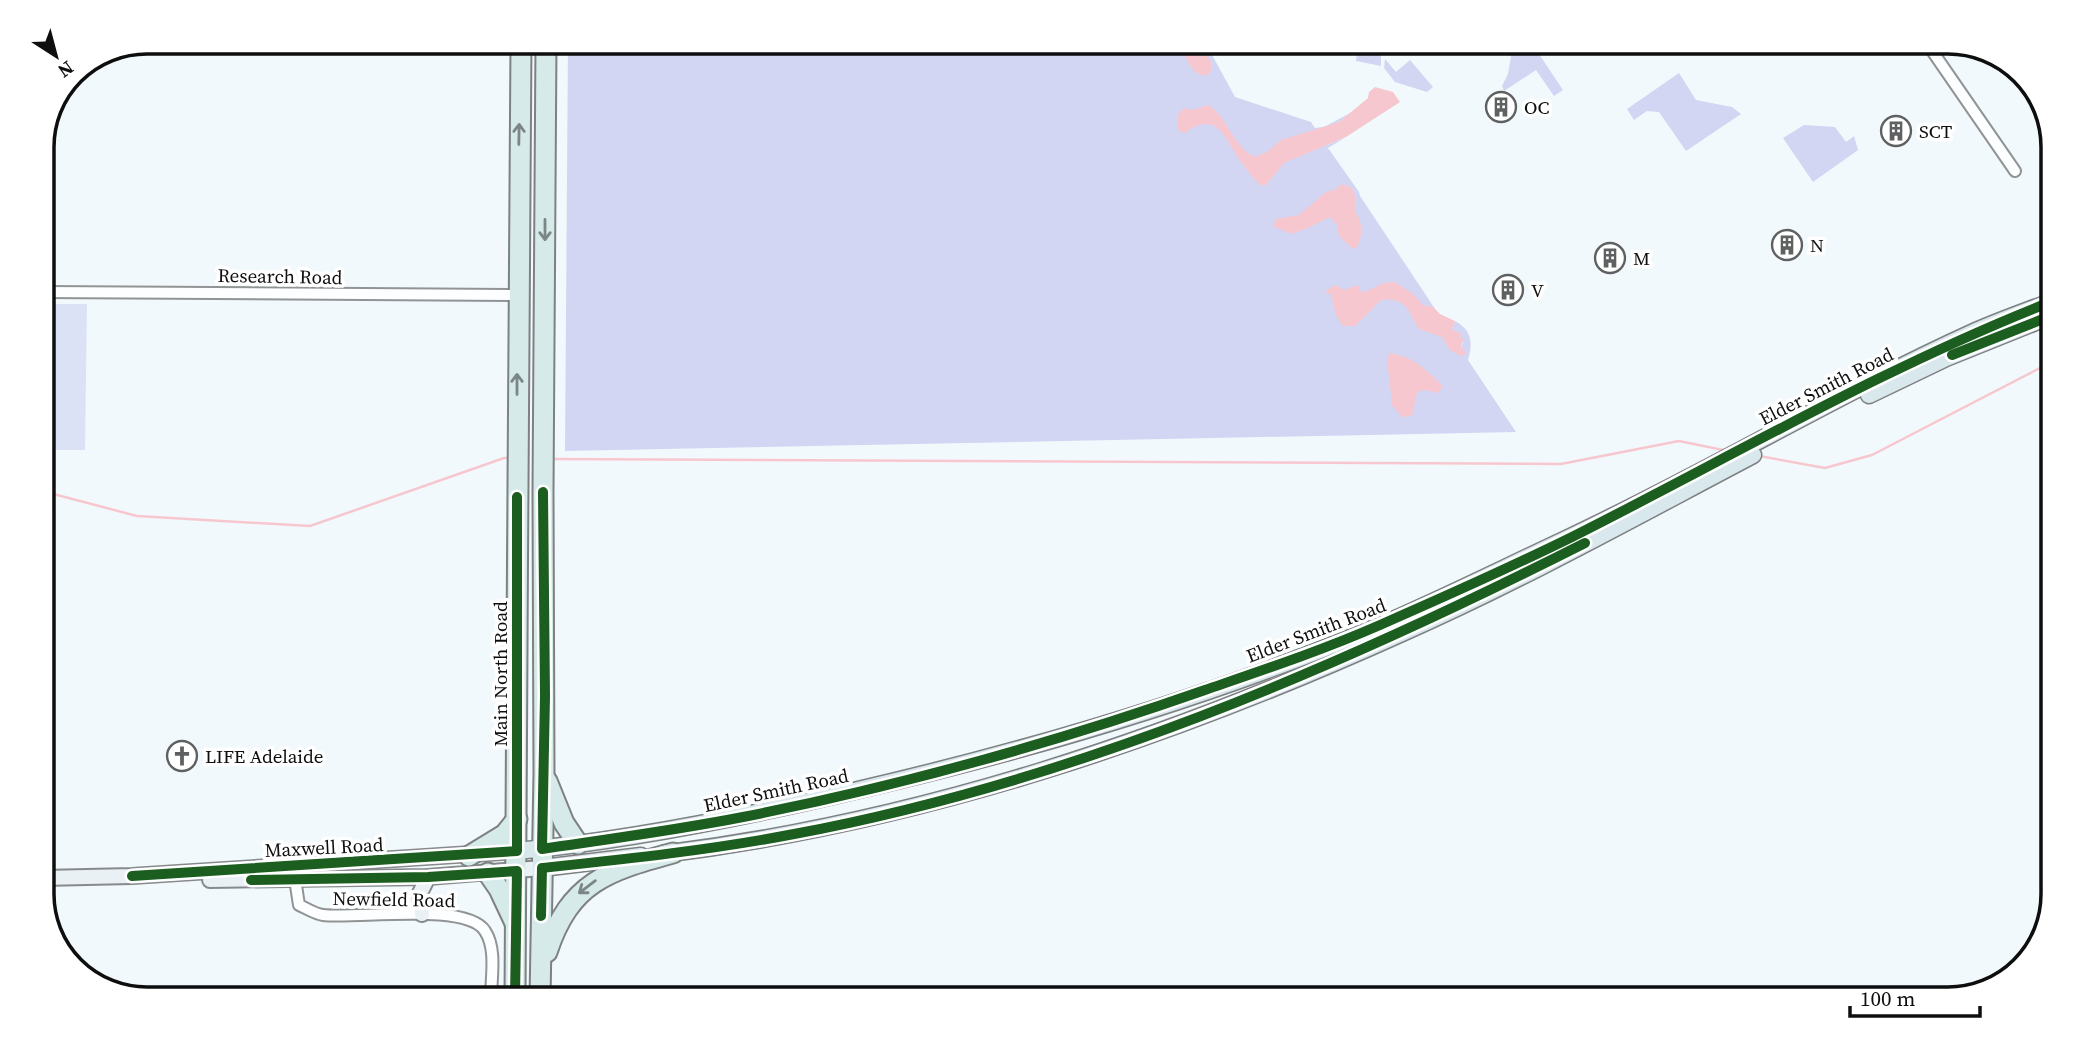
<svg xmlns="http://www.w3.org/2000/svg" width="2095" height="1041" viewBox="0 0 2095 1041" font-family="'Source Serif 4',serif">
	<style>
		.green { fill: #d2d6f3 }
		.pitch { fill: #dbe2f6 }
		.water { fill: #f7c7cf }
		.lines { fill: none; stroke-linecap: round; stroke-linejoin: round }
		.stream { stroke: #f7c7cf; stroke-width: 2.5 }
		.street-casing { stroke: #919495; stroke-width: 14 }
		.secondary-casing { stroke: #878a8c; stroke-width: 18 }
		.primary-casing { stroke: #7e8182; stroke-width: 19 }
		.highway-casing { stroke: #7e8182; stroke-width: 23 }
		.street { stroke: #fdfeff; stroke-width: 10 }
		.secondary { stroke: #eaf1f5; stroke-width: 14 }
		.primary { stroke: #d8e8ed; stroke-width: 16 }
		.highway { stroke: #d5eae9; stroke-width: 19 }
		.cycleway-casing { stroke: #fff; stroke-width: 15 }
		.cycleway { stroke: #1b5e20; stroke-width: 10 }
		.oneway { stroke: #7b8786 }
		.labels { text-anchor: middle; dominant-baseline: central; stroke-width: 7; stroke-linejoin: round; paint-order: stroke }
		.poi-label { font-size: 19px; fill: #0e0e0e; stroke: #fff; text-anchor: start }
		.street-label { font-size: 19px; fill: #0e0e0e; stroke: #fff }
		.rim { fill: none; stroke: #0e0e0e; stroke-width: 3.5 }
	</style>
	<rect width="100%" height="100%" fill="#f2f9fc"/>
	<g class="green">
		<path d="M568 42H1205L1235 97 1311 122 1315 128 1324 127 1354 111 1339 122 1317 131 1327 145 1346 137 1328 148 1359 192 1360 196 1465 354 1461 346 1463 343 1457 339V334L1451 330 1455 321C1472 330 1473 343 1468 360L1516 432 565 451Z"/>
		<polygon points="1358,42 1381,42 1381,66 1356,61"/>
		<polygon points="1496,42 1531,42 1563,90 1554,96 1536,70 1504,91 1502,86 1508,74 1511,56 1505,54"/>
		<polygon points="1385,59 1396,72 1410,60 1433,87 1427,92 1395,82 1384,68"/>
		<polygon points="1679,73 1696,100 1732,107 1741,114 1686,151 1659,112 1647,111 1634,120 1627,109"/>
		<polygon points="1804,125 1835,127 1846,142 1854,136 1858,150 1813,182 1783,138"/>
	</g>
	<polygon class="pitch" points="42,304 87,304 85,450 42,450"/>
	<g class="water">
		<path d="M1168 42H1195L1197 44C1206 54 1216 62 1209 75 1189 77 1191 59 1179 49 1175 46 1171 44 1168 42Z"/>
		<path d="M1375 87 1393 92 1400 102 1346 137 1284 163 1266 185H1260L1254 179C1248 171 1242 164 1237 156 1223 134 1215 111 1185 133L1179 131C1176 123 1176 114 1184 108L1193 110 1208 105C1228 117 1232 145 1254 157L1267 152 1281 140 1339 122 1368 98 1369 92Z"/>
		<path d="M1343 184 1352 188 1355 196V212C1363 220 1363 240 1356 248L1353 249 1339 236 1337 225 1330 217 1308 228 1291 234 1273 226 1276 219 1299 215 1327 191H1332Z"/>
		<path d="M1395 282 1413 294 1423 305 1433 307 1440 314 1455 321 1452 330 1462 334 1458 338 1464 337 1461 346 1466 354 1461 356 1450 350 1442 337 1419 329C1408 312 1408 297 1381 300L1355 326H1343L1336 315 1331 295 1325 291 1335 285 1344 290 1358 285 1361 292H1364L1384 283Z"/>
		<path d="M1390 353C1416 358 1425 369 1443 386L1438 393 1424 390 1417 392 1412 416 1402 417 1392 405 1387 359Z"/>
	</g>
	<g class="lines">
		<g class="stream">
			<polyline points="1759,456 1825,468 1872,455 2040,368 2053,365"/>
			<polyline points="551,459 1561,464 1679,441 1728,451"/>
			<polyline points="42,491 137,516 310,526 504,458 510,458"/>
		</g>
		<g class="street-casing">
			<g id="street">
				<polyline points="1926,42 2015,171"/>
				<polyline points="42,292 517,295"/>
				<path d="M295 879 299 905C306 908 315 914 323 915 356 919 467 902 485 931 497 949 491 978 491 999"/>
			</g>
		</g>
		<g class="secondary-casing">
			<g id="secondary">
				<polyline points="42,878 132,876 517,851"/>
				<polyline points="210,880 428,877 542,868"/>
				<polyline points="422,914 420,893 428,877"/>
			</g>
		</g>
		<g class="primary-casing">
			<g id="primary">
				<polyline points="1869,395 1946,358 2053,315"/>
				<path d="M517 851C632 840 745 817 858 790 1034 749 1210 697 1377 627 1440 600 1502 569 1564 540 1703 475 1835 395 1976 331 2001 320 2027 311 2053 301"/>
				<path d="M663 854C920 822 1167 739 1402 633 1522 580 1637 516 1753 455"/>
				<polyline points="542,868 641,856"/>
			</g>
		</g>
		<g class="highway-casing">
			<g id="highway">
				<polyline points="547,781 564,823 578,844"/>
				<polyline points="469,856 505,834 517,819"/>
				<polyline points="488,873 499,889 515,923"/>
				<path d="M547 952C570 882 607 871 673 853"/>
				<path d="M515 999C519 680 516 361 521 42"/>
				<polyline points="540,999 544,773 543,492 546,42"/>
			</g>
		</g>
		<use href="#street" class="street"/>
		<use href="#secondary" class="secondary"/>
		<use href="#primary" class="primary"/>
		<use href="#highway" class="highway"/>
		<g class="cycleway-casing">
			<g id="cycleway">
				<polyline points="1952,355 2053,315"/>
				<path d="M543 492 545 696 542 849C609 839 677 830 743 817 900 786 1054 743 1205 690 1263 670 1323 650 1380 625 1444 597 1509 568 1572 537 1731 457 1886 366 2053 301"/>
				<polyline points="132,876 517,851 517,497"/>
				<polyline points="251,880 428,877 517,871 515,999"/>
				<path d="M541 916 542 868C626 859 711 850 794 834 1072 782 1334 670 1585 543"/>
			</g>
		</g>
		<use href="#cycleway" class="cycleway"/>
	</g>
	<defs><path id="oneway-shaft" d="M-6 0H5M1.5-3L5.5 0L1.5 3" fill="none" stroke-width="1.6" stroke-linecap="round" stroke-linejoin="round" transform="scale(1.75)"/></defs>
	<g class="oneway">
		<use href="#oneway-shaft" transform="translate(519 134) rotate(-89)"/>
		<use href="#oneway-shaft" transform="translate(545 230) rotate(90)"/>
		<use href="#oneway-shaft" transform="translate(517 384) rotate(-90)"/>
		<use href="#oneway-shaft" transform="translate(587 887) rotate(143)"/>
	</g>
	<defs>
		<g id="building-ring" transform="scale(1.575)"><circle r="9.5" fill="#fff" stroke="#5e6061" stroke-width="1.5"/><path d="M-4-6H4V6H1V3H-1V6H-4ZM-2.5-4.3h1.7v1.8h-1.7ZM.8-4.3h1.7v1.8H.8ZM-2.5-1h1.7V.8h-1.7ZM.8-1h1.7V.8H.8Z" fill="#5e6061"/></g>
		<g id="church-ring" transform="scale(1.575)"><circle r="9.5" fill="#fff" stroke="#5e6061" stroke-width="1.5"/><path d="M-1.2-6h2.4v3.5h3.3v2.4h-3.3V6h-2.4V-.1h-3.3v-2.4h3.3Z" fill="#5e6061"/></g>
	</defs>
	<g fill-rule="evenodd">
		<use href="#building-ring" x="1501" y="107"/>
		<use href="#building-ring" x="1896" y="131"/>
		<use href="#building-ring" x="1787" y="245"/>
		<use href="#building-ring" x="1610" y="258"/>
		<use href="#building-ring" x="1508" y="290"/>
		<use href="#church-ring" x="182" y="756"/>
	</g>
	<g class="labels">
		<g class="poi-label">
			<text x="1524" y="107">OC</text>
			<text x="1919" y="131">SCT</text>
			<text x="1810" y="245">N</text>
			<text x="1633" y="258">M</text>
			<text x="1531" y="290">V</text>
			<text x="205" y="756">LIFE Adelaide</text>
		</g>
		<g class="street-label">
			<text transform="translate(280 276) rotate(1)">Research Road</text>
			<text transform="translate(1826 386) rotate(-27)">Elder Smith Road</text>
			<text transform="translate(1316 630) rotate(-21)">Elder Smith Road</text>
			<text transform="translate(500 674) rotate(-90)">Main North Road</text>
			<text transform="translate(776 790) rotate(-12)">Elder Smith Road</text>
			<text transform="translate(324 847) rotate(-3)">Maxwell Road</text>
			<text transform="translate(394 899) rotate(1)">Newfield Road</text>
		</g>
	</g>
	<path d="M0 0H2095V1041H0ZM147 54H1948A93 93 0 0 1 2041 147V894A93 93 0 0 1 1948 987H147A93 93 0 0 1 54 894V147A93 93 0 0 1 147 54Z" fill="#fff" fill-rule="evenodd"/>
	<path class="rim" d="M147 54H1948A93 93 0 0 1 2041 147V894A93 93 0 0 1 1948 987H147A93 93 0 0 1 54 894V147A93 93 0 0 1 147 54Z"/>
	<g transform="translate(56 56) rotate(144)" stroke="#ffffff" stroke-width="5" paint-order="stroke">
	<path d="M0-5L12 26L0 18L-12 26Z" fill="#0e0e0e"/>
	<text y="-10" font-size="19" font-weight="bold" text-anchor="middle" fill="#0e0e0e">N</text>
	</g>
	<path d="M1850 1006v10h130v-10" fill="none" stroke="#0e0e0e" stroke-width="3.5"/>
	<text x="1860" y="1006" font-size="21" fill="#0e0e0e" stroke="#ffffff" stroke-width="5" paint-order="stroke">100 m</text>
</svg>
